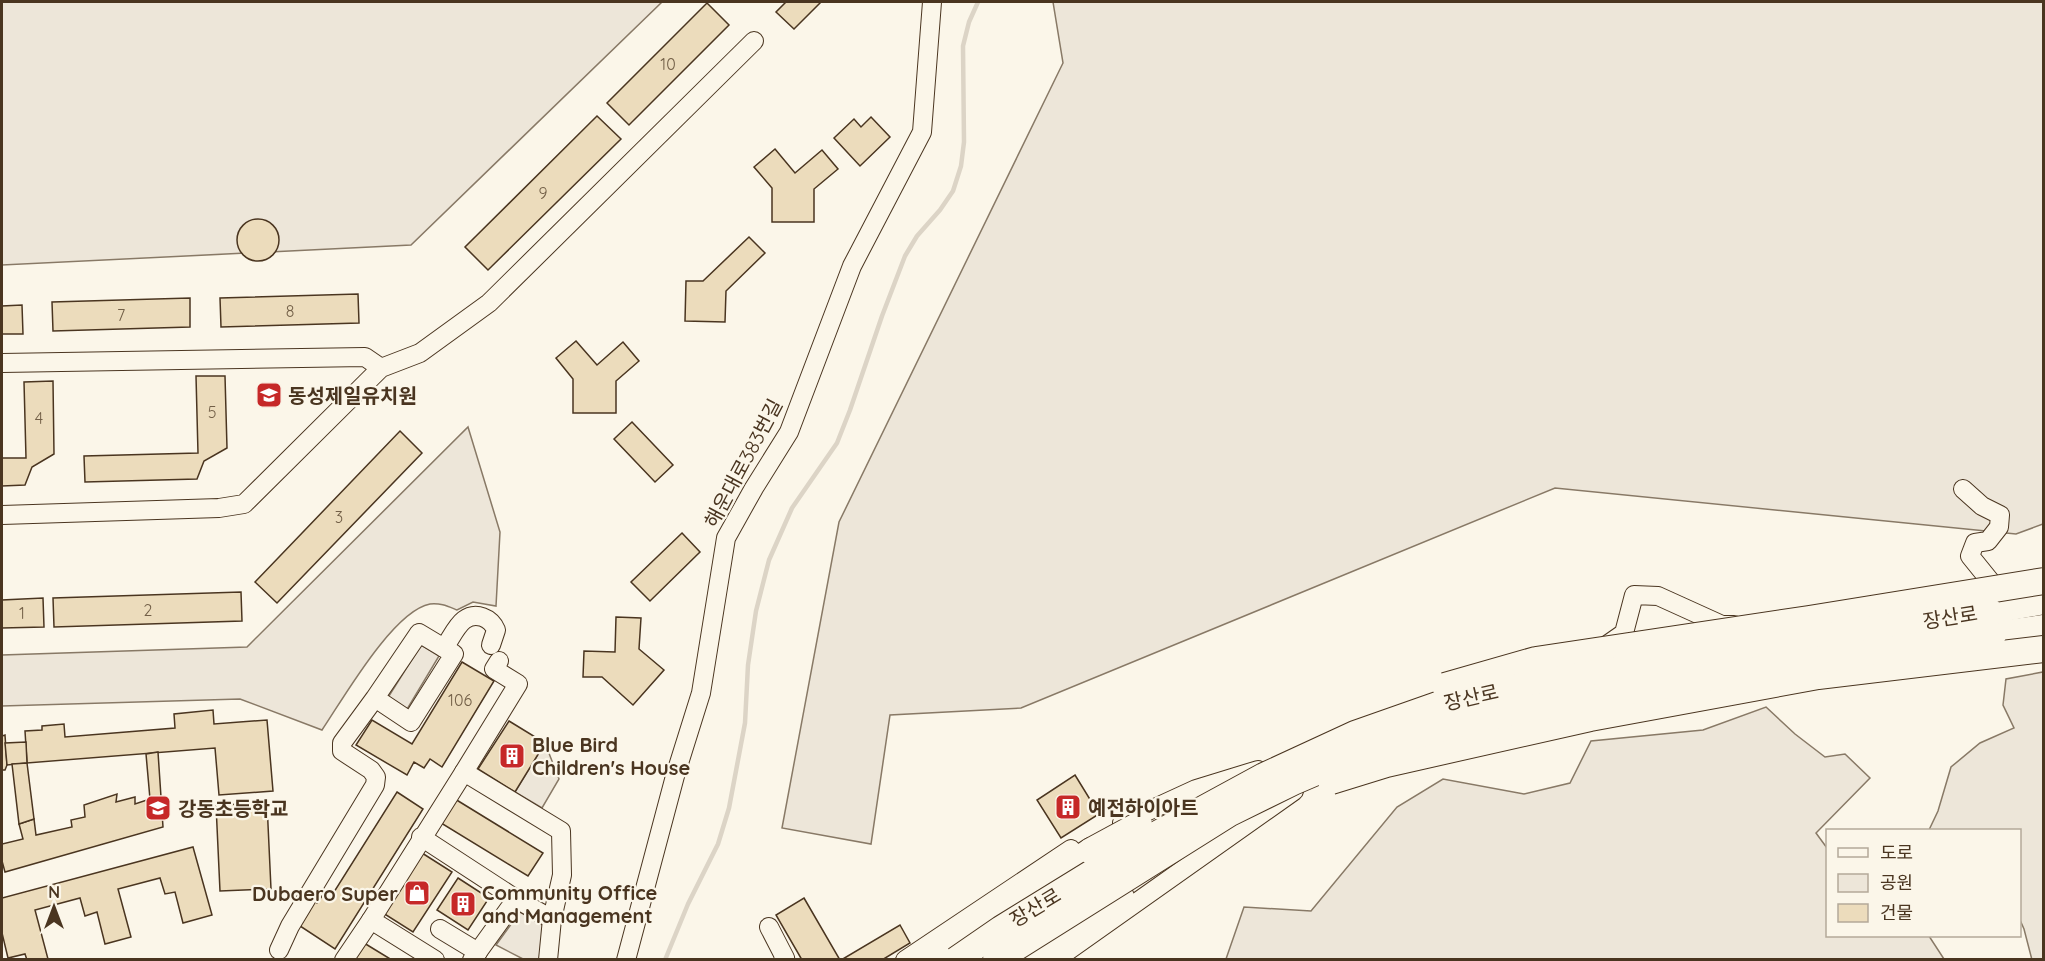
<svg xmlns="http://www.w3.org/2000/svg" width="2045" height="961" viewBox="0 0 2045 961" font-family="Quicksand,'Noto Sans KR',sans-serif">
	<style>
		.green { fill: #ede6d9; stroke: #887966; stroke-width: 1.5 }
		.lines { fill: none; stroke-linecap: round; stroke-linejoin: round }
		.stream { stroke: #dcd4c6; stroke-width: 4.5 }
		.building { fill: #ecdcbc; stroke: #4a3520; stroke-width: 1.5 }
		.minor-casing { stroke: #4a3520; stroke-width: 20 }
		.highway-casing { stroke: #4a3520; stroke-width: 28 }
		.minor { stroke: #fbf6e9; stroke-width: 18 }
		.highway { stroke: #fbf6e9; stroke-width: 26 }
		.highway-bridge-casing { stroke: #4a3520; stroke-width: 28; stroke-linecap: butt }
		.highway-bridge { stroke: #fbf6e9; stroke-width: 26 }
		.labels { text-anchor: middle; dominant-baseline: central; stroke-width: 4.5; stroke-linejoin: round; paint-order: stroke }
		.number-label { font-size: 16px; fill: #725f47 }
		.poi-label { font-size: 20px; font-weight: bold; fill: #4a3520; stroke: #fbf6e9; text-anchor: start }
		.street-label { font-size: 20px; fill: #4a3520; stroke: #fbf6e9 }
	</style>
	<rect width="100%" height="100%" fill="#fbf6e9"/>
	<g class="green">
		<polygon points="2,2 662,2 411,245 2,265"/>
		<polygon points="1053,2 2043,2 2043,524 2016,534 1555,488 1021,708 890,715 871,844 782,828 839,522 1063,63"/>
		<path d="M468 427 500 532 496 606 473 602 457 610C447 606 441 603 430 604 393 611 343 699 322 730L240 699 2 706V655L247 647Z"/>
		<polygon points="421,645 439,656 406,711 387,699"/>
		<polygon points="2043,672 2044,959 2032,960 2024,929 2020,920 2020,830 1929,830 1938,811 1951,767 1980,743 2014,728 2003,705 2006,679"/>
		<polygon points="1766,707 1795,734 1825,757 1845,754 1870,778 1816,833 1827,848 1828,936 1929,936 1944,959 1226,959 1244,907 1311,911 1397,807 1443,779 1524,794 1570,783 1591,741 1703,730"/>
		<polygon points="545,743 559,779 542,808 515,792"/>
		<polygon points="520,912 546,927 541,959 523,959 496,945"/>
	</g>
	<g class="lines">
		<polyline class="stream" points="665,960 688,904 718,844 729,808 745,723 748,665 756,611 769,560 792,508 837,443 850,410 882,316 905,256 917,236 940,210 953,191 961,166 964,142 963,46 969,22 978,2"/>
	</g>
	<g class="building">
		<polygon points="786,2 821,2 794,29 776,12"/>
		<polygon points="707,3 729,25 629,125 607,103"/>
		<polygon points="597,116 621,139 488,270 465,247"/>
		<polygon points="871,117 890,137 860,166 834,138 854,119 861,127"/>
		<polygon points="775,149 795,173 822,150 838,169 814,189 814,222 772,222 772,188 754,167"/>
		<circle cx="258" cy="240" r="21"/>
		<polygon points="749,237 765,253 726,291 725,322 685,321 686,281 703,281"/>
		<polygon points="358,294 359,323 221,327 220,298"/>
		<polygon points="190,298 190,327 53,331 52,302"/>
		<polygon points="22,305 23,334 2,334 2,306"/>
		<polygon points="576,341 597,365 623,342 639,361 616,381 616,413 573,413 573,379 556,358"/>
		<polygon points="196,376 225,376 227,448 204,461 197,479 85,482 84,456 198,453"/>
		<polygon points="53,381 54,454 32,467 25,485 2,486 2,458 26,458 24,382"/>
		<polygon points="632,422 673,465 655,482 614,439"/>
		<polygon points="400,431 422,453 277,603 255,582"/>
		<polygon points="682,533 700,552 650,601 631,582"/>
		<polygon points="241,592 242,621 54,627 53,598"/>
		<polygon points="43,598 44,627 2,628 2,600"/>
		<polygon points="616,617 641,618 639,649 664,670 633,705 602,677 583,677 584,651 615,652"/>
		<polygon points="462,662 494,681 442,767 430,759 424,768 414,762 407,775 356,745 372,720 412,744"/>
		<polygon points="213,710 214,724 267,720 273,791 219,795 215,748 27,763 25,731 42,730 42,726 64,724 65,737 175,728 174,714"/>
		<polygon points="509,721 545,743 515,792 478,769"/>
		<polygon points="5,735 7,765 5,770 2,770 2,736"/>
		<polygon points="26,742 27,763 7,765 5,743"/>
		<polygon points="158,752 163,827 5,872 2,861 2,844 23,839 19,824 34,819 36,835 72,827 71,820 85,817 84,805 117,794 116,802 135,797 135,804 150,799 146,754"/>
		<polygon points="27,763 34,819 19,824 12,764"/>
		<polygon points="1075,775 1099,814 1061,838 1037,800"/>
		<polygon points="397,792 423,809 335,949 300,926 310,910 306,907 311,899 317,903 322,896 329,900"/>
		<polygon points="455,799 543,853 528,876 441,823"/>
		<polygon points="267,803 271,889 220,891 216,805"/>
		<polygon points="193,847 212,915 183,923 175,892 165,894 160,878 118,889 131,937 105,944 97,912 85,916 80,898 35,910 48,959 27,960 25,954 8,958 2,933 2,898"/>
		<polygon points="422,853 452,872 413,932 383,913"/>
		<polygon points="458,878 489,898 468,930 437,910"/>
		<polygon points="804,898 840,960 802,960 776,915"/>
		<polygon points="900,925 910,943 882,960 841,960"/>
		<polygon points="364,943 392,960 354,960"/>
	</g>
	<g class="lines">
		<g class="minor-casing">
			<g id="minor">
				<polyline points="2,363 365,357 381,368"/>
				<polyline points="1963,489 1982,506 2000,515 1999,527 1988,541 1975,543 1970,556 1991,582 1994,598"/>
				<polyline points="2,515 219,508 244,504 381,368 420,353 489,303 754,41"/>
				<polyline points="1604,647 1624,633 1634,595 1658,596 1722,625 1734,625"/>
				<path d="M444 648C450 640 456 626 464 620 476 611 491 618 496 630L491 645"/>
				<polyline points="499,661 494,669 518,684 464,772 561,831 562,875 552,919 548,960"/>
				<polyline points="1122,823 1196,789 1258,770"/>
				<polyline points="421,837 516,899 552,919"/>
				<polyline points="769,927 785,958 783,960"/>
				<polyline points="440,929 478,952"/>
				<polyline points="279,950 290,926 375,785 376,777 371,770 342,751 342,743 375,698 411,722 454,654 419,633 375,698"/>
				<polyline points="344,960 371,920"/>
				<polyline points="435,960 371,920 464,772"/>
				<polyline points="472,960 516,899"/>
				<polyline points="626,960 675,776 701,693 726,538 754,488 789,432 852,266 922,132 932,2"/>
				<polyline points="905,960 1071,849"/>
				<polyline points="1055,960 1294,791"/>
			</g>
		</g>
		<g class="highway-casing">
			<g id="highway">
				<polyline points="1989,611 2044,601"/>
				<polyline points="1993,635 2044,628"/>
				<polyline points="929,960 954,941 1091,851"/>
				<polyline points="1028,960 1121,897"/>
			</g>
		</g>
		<use href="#minor" class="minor"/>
		<use href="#highway" class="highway"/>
		<g class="highway-bridge-casing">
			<g id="highway-bridge">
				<polyline points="1445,686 1536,660 1809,619 2044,581"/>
				<polyline points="1331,781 1386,764 1590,718 1818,676 2044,649"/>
				<polyline points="1091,851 1139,825"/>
				<polyline points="956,960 1001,929 1139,844 1264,776 1355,734 1446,702 1546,681 1989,611"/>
				<polyline points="996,960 1230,813 1293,782 1363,752 1430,731 1526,709 1802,662 1993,635"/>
			</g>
		</g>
		<use href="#highway-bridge" class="highway-bridge"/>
	</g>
	<defs>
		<g id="school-square" transform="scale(1.35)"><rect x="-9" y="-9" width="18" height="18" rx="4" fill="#c62828" stroke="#fbf6e9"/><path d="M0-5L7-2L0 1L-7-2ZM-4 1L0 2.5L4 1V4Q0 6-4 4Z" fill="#fff"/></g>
		<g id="building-square" transform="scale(1.35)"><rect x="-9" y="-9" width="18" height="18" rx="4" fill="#c62828" stroke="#fbf6e9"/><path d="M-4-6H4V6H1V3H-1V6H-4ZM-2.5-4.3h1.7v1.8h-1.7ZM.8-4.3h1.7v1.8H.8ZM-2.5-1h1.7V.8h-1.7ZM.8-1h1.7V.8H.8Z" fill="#fff"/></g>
		<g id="shop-square" transform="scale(1.35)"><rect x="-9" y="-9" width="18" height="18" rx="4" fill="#c62828" stroke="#fbf6e9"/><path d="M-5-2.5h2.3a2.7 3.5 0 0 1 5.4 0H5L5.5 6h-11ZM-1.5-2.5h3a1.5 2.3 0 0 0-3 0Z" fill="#fff"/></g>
	</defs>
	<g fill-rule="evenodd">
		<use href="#school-square" x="269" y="395"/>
		<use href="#building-square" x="512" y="756"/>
		<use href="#building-square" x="1068" y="807"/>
		<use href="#school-square" x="158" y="808"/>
		<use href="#shop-square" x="417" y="893"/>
		<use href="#building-square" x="463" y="904"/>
	</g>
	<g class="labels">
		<g class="number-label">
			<text x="668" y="64">10</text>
			<text x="543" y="193">9</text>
			<text x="290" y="311">8</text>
			<text x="121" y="315">7</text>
			<text x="212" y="412">5</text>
			<text x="39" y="418">4</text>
			<text x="339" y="517">3</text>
			<text x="148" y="610">2</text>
			<text x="22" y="613">1</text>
			<text x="460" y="700">106</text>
		</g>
		<g class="poi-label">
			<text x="288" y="395">동성제일유치원</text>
			<text x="532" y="744">Blue Bird<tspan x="532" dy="23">Children's House</tspan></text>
			<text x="1088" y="807">예전하이아트</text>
			<text x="178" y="808">강동초등학교</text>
			<text x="482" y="892">Community Office<tspan x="482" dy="23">and Management</tspan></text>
			<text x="398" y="893" text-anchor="end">Dubaero Super</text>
		</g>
		<g class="street-label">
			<text transform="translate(743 463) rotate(-62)">해운대로383번길</text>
			<text transform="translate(1950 617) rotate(-9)">장산로</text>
			<text transform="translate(1471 697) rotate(-13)">장산로</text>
			<text transform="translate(1035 907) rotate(-31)">장산로</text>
		</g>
	</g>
	<rect width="2045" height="961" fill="none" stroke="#4a3520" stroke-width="6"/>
	<rect x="1826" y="829" width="195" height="108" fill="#fbf6e9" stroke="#b4a999" stroke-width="1.5"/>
	<rect x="1838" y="848" width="30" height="9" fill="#fbf6e9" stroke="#b4a999" stroke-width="1.5"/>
	<text x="1880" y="859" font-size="18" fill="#4a3520">도로</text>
	<rect x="1838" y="874" width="30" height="18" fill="#ede6d9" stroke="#b4a999" stroke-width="1.5"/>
	<text x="1880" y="889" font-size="18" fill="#4a3520">공원</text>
	<rect x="1838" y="904" width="30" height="18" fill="#ecdcbc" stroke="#b4a999" stroke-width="1.5"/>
	<text x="1880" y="919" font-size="18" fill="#4a3520">건물</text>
	<g transform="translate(54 907)" stroke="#fbf6e9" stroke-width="4.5" paint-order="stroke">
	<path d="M0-4.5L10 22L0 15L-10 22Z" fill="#4a3520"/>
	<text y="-9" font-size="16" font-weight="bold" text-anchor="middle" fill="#4a3520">N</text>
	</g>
</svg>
